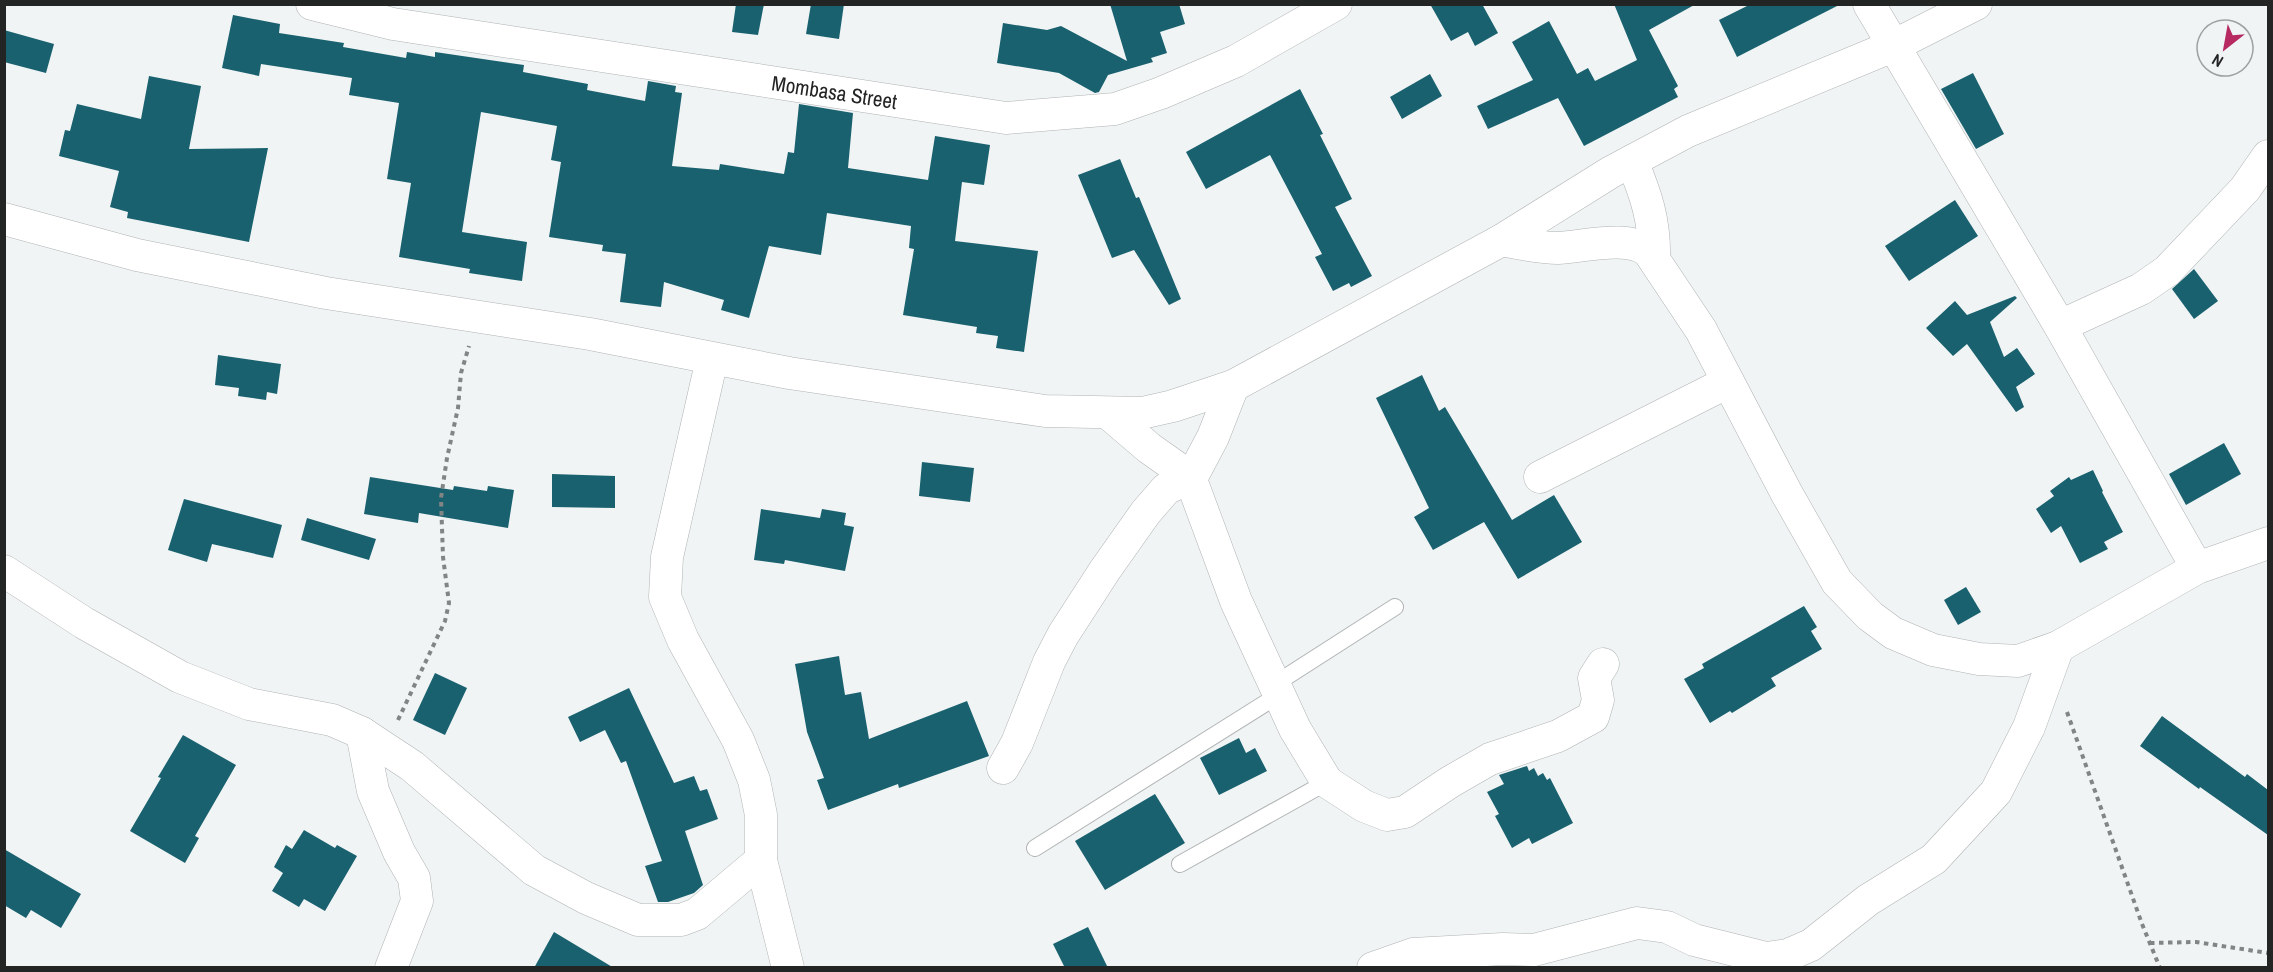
<svg xmlns="http://www.w3.org/2000/svg" width="2273" height="972" viewBox="0 0 2273 972" font-family="'Archivo Narrow',sans-serif">
	<style>
		.building { fill: #19616e }
		.lines { fill: none; stroke-linecap: round; stroke-linejoin: round }
		.lane-casing { stroke: #b0b3b4; stroke-width: 18 }
		.street-casing { stroke: #b0b3b4; stroke-width: 33 }
		.path { stroke: #838585; stroke-width: 4; stroke-dasharray: 4.5 4.5; stroke-linecap: butt }
		.lane { stroke: #fff; stroke-width: 16 }
		.street { stroke: #fff; stroke-width: 32 }
		.labels { text-anchor: middle; dominant-baseline: central; stroke-width: 6; stroke-linejoin: round; paint-order: stroke }
		.street-label { font-size: 21px; fill: #232424; stroke: #f0f4f5 }
	</style>
	<rect width="100%" height="100%" fill="#f0f4f5"/>
	<g class="building">
		<polygon points="736,4 764,4 758,35 732,32"/>
		<polygon points="811,4 844,4 839,39 806,34"/>
		<polygon points="1110,4 1179,4 1185,24 1160,32 1167,53 1151,58 1153,62 1108,75 1099,92 1095,93 1059,73 997,63 1003,23 1047,30 1061,26 1127,61"/>
		<polygon points="1430,4 1482,4 1498,33 1475,46 1468,32 1451,41"/>
		<polygon points="1614,4 1696,4 1649,30 1678,86 1674,89 1678,97 1584,146 1558,98 1488,129 1477,106 1533,80 1512,42 1549,21 1577,74 1588,68 1595,81 1637,60"/>
		<polygon points="1751,4 1841,4 1737,57 1719,20"/>
		<polygon points="233,15 280,24 279,33 344,43 343,47 406,58 407,52 435,57 435,52 524,65 523,72 588,84 587,90 645,101 648,81 676,86 675,92 682,93 672,166 719,170 720,164 784,174 788,152 794,153 799,104 853,113 848,168 928,180 935,136 990,145 984,185 962,182 955,241 1038,251 1024,352 996,348 998,336 976,333 977,327 903,315 914,249 909,248 911,226 827,213 821,255 769,246 749,318 721,310 724,300 664,282 661,307 620,302 626,254 602,251 603,245 549,237 561,162 551,160 557,126 481,112 462,232 527,242 522,281 469,273 470,269 399,257 411,183 387,179 399,103 349,95 352,78 261,64 259,76 222,68"/>
		<polygon points="4,30 54,44 46,73 4,62"/>
		<polygon points="1973,73 2004,134 1976,149 1941,89"/>
		<polygon points="1430,74 1442,96 1402,119 1390,97"/>
		<polygon points="149,76 201,86 189,149 268,148 249,242 127,218 128,212 110,207 119,171 59,156 65,130 70,131 77,104 141,119"/>
		<polygon points="1300,89 1323,134 1320,135 1352,199 1335,207 1372,276 1351,287 1349,283 1333,291 1315,257 1322,254 1270,155 1206,189 1186,152"/>
		<polygon points="1120,159 1136,198 1139,197 1181,299 1169,305 1134,250 1112,258 1078,175"/>
		<polygon points="1955,200 1978,236 1909,281 1885,246"/>
		<polygon points="2194,269 2218,301 2194,319 2172,289"/>
		<polygon points="2015,296 2017,298 1990,322 2004,357 2017,348 2035,374 2016,387 2024,407 2016,412 1967,344 1953,356 1926,328 1955,301 1967,315"/>
		<polygon points="218,355 281,364 277,394 267,392 266,400 238,396 239,388 215,385"/>
		<polygon points="1422,375 1439,411 1445,407 1512,520 1554,495 1582,542 1518,579 1484,522 1433,550 1414,517 1429,508 1376,398"/>
		<polygon points="2224,443 2241,474 2186,505 2169,474"/>
		<polygon points="922,462 974,468 970,502 919,496"/>
		<polygon points="2093,470 2103,491 2102,492 2123,532 2104,542 2108,549 2080,563 2061,526 2051,533 2036,509 2054,496 2050,491 2069,477 2071,480"/>
		<polygon points="552,474 615,476 615,508 552,507"/>
		<polygon points="370,477 453,490 454,486 487,491 488,486 514,490 508,528 419,513 418,523 364,514"/>
		<polygon points="184,499 282,525 273,558 212,544 207,562 168,550"/>
		<polygon points="761,509 820,518 822,509 846,513 844,525 854,527 845,571 785,560 784,564 754,560"/>
		<polygon points="307,518 376,539 369,560 301,540"/>
		<polygon points="1966,587 1981,612 1958,625 1944,600"/>
		<polygon points="1804,606 1817,627 1811,631 1822,649 1771,678 1776,686 1732,713 1730,711 1710,723 1684,679 1704,668 1702,664"/>
		<polygon points="839,656 845,695 861,692 869,739 967,701 989,756 899,788 898,784 828,810 817,780 824,778 807,732 795,664"/>
		<polygon points="435,673 467,688 445,735 413,720"/>
		<polygon points="629,688 674,783 694,776 700,791 707,789 718,819 685,831 703,885 694,893 668,902 658,902 645,866 662,861 626,761 621,763 605,730 580,742 568,717"/>
		<polygon points="2162,716 2245,777 2247,774 2268,790 2268,835 2200,787 2199,789 2140,746"/>
		<polygon points="183,735 236,765 195,836 199,838 185,863 130,831 161,778 158,777"/>
		<polygon points="1239,738 1246,753 1255,748 1267,771 1219,795 1200,758"/>
		<polygon points="1527,766 1529,771 1534,768 1538,776 1543,773 1547,780 1550,778 1573,823 1532,844 1529,838 1512,848 1495,816 1499,814 1487,792 1504,784 1499,775"/>
		<polygon points="1155,794 1185,843 1105,890 1075,841"/>
		<polygon points="304,830 335,848 337,845 357,856 325,911 304,899 299,907 272,891 283,873 274,867 286,845 292,849"/>
		<polygon points="4,849 81,894 61,928 31,910 26,918 4,905"/>
		<polygon points="1088,927 1108,968 1065,968 1053,944"/>
		<polygon points="554,932 614,968 534,968"/>
	</g>
	<g class="lines">
		<g class="lane-casing">
			<g id="lane">
				<polyline points="1275,684 1395,607"/>
				<polyline points="1035,848 1280,694"/>
				<polyline points="1180,864 1327,782"/>
			</g>
		</g>
		<g class="street-casing">
			<g id="street">
				<path id="s1" d="M312 4 393 24 1006 118 1115 109 1161 93 1236 61 1336 4"/>
				<polyline points="1869,4 2060,326 2197,568"/>
				<path d="M1632 161C1646 195 1655 221 1654 258"/>
				<polyline points="4,219 137,255 326,293 590,334 789,373 1045,411 1142,413 1173,406 1233,386 1502,240 1611,172 1688,131 1893,46 1976,4"/>
				<path d="M1502 240C1521 244 1539 248 1558 248 1583 247 1629 234 1649 252L1701 330 1787 494 1837 582 1870 616 1893 633 1933 650 1979 659 2018 661 2058 647 2197 568 2268 543"/>
				<polyline points="2060,326 2141,289 2167,271 2245,189 2268,156"/>
				<polyline points="712,359 667,557 665,597 683,640 738,740 754,780 761,815 761,860 788,968"/>
				<polyline points="1108,413 1149,448 1190,477 1236,601 1295,729 1327,782 1364,806 1387,815 1405,812 1450,782 1490,759 1558,736 1593,717 1598,700 1594,678 1603,664"/>
				<polyline points="1540,477 1728,382"/>
				<polyline points="4,571 84,623 180,677 249,704 332,720 362,733 412,766 534,870 586,898 638,920 681,920 697,914 761,860"/>
				<polyline points="362,733 373,791 399,852 414,878 417,901 391,968"/>
				<polyline points="1003,768 1017,743 1049,662 1063,635 1105,570 1146,512 1166,489 1190,477 1195,471 1213,437 1233,386"/>
				<polyline points="1373,968 1413,954 1503,949 1534,950 1637,923 1667,927 1694,940 1766,958 1788,955 1811,945 1868,900 1934,859 1996,792 2029,727 2058,647"/>
			</g>
		</g>
		<g class="path">
			<polyline points="2067,712 2142,924 2160,968"/>
			<polyline points="398,720 445,621 449,603 443,557 441,498 447,458 458,408 461,373 469,346"/>
			<polyline points="2150,943 2196,942 2268,953"/>
		</g>
		<use href="#lane" class="lane"/>
		<use href="#street" class="street"/>
	</g>
	<g class="labels">
		<g class="street-label">
			<text stroke="none"><textPath href="#s1" startOffset="530">Mombasa Street</textPath></text>
		</g>
	</g>
	<rect width="2273" height="972" fill="none" stroke="#232424" stroke-width="12"/>
	<g transform="translate(2225 48) rotate(211)"><circle r="28" fill="#f0f4f5" stroke="#9ea1a1" stroke-width="1.5"/>
	<path d="M0-4.5L10 22L0 15L-10 22Z" fill="#b62a61"/>
	<text y="-9" font-size="16" font-weight="bold" text-anchor="middle" fill="#232424">N</text>
	</g>
</svg>
